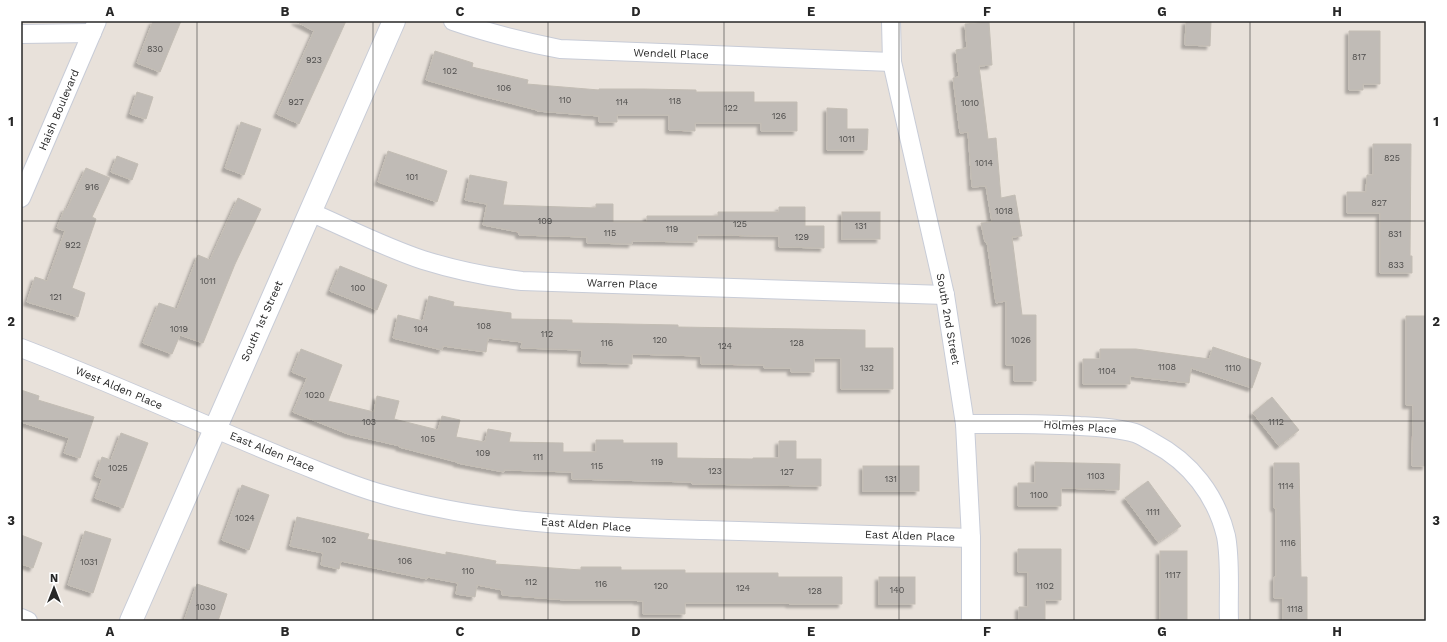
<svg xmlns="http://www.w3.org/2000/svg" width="1447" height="642" viewBox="0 0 1447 642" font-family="'Work Sans',sans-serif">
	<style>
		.building { fill: #c0bbb6; stroke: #c3bdb4; filter: url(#shadow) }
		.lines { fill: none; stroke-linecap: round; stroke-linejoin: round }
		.street-casing { stroke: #c8ccd7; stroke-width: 20 }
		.secondary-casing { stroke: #c8ccd7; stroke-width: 24 }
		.street { stroke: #fff; stroke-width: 18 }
		.secondary { stroke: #fff; stroke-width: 22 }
		.grid { fill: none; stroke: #272727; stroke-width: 1; stroke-opacity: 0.55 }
		.labels { text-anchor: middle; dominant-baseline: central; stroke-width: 3; stroke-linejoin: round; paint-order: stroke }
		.number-label { font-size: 9px; fill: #4d4c4b }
		.street-label { font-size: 11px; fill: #272727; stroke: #fff }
		.neatline { fill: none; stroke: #272727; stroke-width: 1.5 }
		.grid-label { font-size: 13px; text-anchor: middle; font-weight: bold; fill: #272727 }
	</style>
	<defs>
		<filter id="shadow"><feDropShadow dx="-3.5" dy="3.5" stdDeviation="1" flood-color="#0004"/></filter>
	</defs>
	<rect width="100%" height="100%" fill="#e8e1da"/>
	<g class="building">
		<polygon points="153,21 181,21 160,72 137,63"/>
		<polygon points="295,21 346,21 299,124 277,114 314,31"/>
		<polygon points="1186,21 1211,21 1210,46 1185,45"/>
		<polygon points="989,22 992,65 979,66 988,139 996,138 1001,198 1015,195 1022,236 1012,237 1022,315 1036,315 1036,381 1014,381 1014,365 1006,365 1006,301 996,303 987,242 985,242 981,223 992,222 986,186 972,187 968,132 960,133 953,78 959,77 956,50 967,48 965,24"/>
		<polygon points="1349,31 1380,31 1380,84 1363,84 1363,90 1349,90"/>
		<polygon points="435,51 473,63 472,67 528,80 527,84 599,90 599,89 644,89 696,90 696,92 754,92 754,102 797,102 797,131 761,131 761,123 695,123 695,131 669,130 669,115 617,115 617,122 599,122 599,116 537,111 537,110 482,96 426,80"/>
		<polygon points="137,92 153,97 146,119 130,114"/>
		<polygon points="827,108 847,109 847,129 868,129 867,150 827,150"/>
		<polygon points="241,122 261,129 244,175 225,168"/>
		<polygon points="1373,144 1411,144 1410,256 1412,256 1412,273 1380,273 1380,213 1347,213 1347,192 1366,192 1367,175 1373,175"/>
		<polygon points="388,151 447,171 437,202 378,182"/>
		<polygon points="117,156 138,164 132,180 111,172"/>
		<polygon points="86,168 110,178 92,217 96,219 72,288 85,293 78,317 27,302 35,277 47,281 65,231 57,228 65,208 67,209"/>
		<polygon points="470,175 507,182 503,205 596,208 596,204 613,204 613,222 647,222 647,216 718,216 718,212 779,212 779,207 805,207 805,226 824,226 824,248 779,247 779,236 697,235 697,242 632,241 632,244 587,243 587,237 519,235 519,232 483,225 487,204 465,200"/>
		<polygon points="238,198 261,209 235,264 203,343 180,335 172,354 143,343 159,303 177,309 198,255 210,260"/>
		<rect x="842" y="212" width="38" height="27"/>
		<polygon points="340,266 387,285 377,310 330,291"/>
		<polygon points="429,296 454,302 453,306 511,313 511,319 572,320 572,323 678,325 678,327 865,330 865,348 893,348 893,389 841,389 841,358 814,358 814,372 791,372 791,368 764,368 764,365 701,364 701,356 632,354 632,364 581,363 582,350 521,348 522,342 488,338 486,352 443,346 442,350 393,338 398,315 423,321"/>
		<polygon points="1406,316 1426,316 1426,466 1412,466 1413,405 1406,405"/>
		<polygon points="1213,347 1261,363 1252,388 1191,368 1189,383 1130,376 1130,384 1083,384 1083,359 1100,359 1100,349 1136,349 1209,359"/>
		<polygon points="301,349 342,365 328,401 374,412 377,396 399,401 394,419 438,430 442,416 460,420 456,437 485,442 488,429 511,433 509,442 563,443 563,452 596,452 596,440 623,440 623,443 677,443 677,458 753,459 753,458 779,458 779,441 796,441 796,459 821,459 821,486 692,484 692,482 572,479 572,472 504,470 504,472 457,463 457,462 399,447 400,446 348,434 293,412 307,378 292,372"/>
		<polygon points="21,390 39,396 38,400 94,417 80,458 64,453 69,438 21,422"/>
		<polygon points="1272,397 1299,430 1279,446 1253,413"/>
		<polygon points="121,433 148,443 123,508 95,498 102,479 95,476 102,457 111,460"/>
		<polygon points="1035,462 1120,464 1119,490 1061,488 1061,506 1018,506 1018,483 1035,483"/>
		<polygon points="1274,463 1299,463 1301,577 1307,577 1307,620 1283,620 1283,598 1274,598 1274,577 1276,577 1276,508 1274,508"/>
		<rect x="863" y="466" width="56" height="25"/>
		<polygon points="1148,481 1181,526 1158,542 1125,498"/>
		<polygon points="242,485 269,495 249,550 222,540"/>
		<polygon points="297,517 369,534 367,539 446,555 446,552 496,561 495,564 581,570 581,567 621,567 621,570 685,570 685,573 778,573 778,577 842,577 842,604 789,604 789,603 685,603 685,614 643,614 643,601 637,601 637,600 566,600 502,595 502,590 477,585 475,597 456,594 458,583 427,577 427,579 341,561 339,569 321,565 323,553 290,546"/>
		<polygon points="85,531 111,539 93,593 68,585"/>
		<polygon points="21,535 42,543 33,568 21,564"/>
		<polygon points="1018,549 1061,549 1061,600 1045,600 1045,621 1019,621 1019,607 1028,607 1028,572 1018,572"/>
		<rect x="1160" y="551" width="27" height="70"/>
		<rect x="879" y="577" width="36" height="27"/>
		<polygon points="197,584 227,594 218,621 184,621"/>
	</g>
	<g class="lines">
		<g class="street-casing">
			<g id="street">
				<path d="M453 21C488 33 524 42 560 49L892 62"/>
				<polyline points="891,21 892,62 945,295 965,424 971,538 971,621"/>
				<polyline points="21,34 92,33"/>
				<polyline points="21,198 97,21"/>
				<path d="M310 212C347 228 384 247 423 260 455 270 489 277 522 281L945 295"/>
				<path d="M21 348C110 382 197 422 285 458 317 470 349 485 382 494 487 525 597 527 705 530 794 533 883 536 971 538"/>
				<path d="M965 424C1003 424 1042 423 1080 426 1099 427 1117 428 1135 433 1141 435 1148 440 1154 443 1190 462 1216 495 1226 536 1231 562 1228 594 1229 621"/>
				<polyline points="21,618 28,621"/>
			</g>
		</g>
		<g class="secondary-casing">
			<polyline id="secondary" points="131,621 394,21"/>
		</g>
		<use href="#street" class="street"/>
		<use href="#secondary" class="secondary"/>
	</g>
	<path class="grid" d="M197 21V621M373 21V621M548 21V621M724 21V621M899 21V621M1074 21V621M1250 21V621M21 221H1426M21 421H1426"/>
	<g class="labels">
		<g class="number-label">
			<text x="155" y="49">830</text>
			<text x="1359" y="57">817</text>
			<text x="314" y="60">923</text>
			<text x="450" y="71">102</text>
			<text x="504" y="88">106</text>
			<text x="565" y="100">110</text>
			<text x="675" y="101">118</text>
			<text x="296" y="102">927</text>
			<text x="622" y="102">114</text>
			<text x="970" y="103">1010</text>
			<text x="731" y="108">122</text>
			<text x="779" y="116">126</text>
			<text x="847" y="139">1011</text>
			<text x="1392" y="158">825</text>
			<text x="984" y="163">1014</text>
			<text x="412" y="177">101</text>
			<text x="92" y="187">916</text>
			<text x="1379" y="203">827</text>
			<text x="1004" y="211">1018</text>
			<text x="545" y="221">109</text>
			<text x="740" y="224">125</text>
			<text x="861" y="226">131</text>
			<text x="672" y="229">119</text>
			<text x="610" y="233">115</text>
			<text x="1395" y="234">831</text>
			<text x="802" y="237">129</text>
			<text x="73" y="245">922</text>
			<text x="1396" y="265">833</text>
			<text x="208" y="281">1011</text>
			<text x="358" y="288">100</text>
			<text x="56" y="297">121</text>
			<text x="484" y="326">108</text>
			<text x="179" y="329">1019</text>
			<text x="421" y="329">104</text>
			<text x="547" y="334">112</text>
			<text x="660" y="340">120</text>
			<text x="1021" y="340">1026</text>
			<text x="607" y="343">116</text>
			<text x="797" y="343">128</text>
			<text x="725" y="346">124</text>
			<text x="1167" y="367">1108</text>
			<text x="867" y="368">132</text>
			<text x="1233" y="368">1110</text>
			<text x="1107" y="371">1104</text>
			<text x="315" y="395">1020</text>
			<text x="369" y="422">103</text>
			<text x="1276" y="422">1112</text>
			<text x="428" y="439">105</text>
			<text x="483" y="453">109</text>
			<text x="538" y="457">111</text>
			<text x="657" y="462">119</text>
			<text x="597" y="466">115</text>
			<text x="118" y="468">1025</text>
			<text x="715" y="471">123</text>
			<text x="787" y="472">127</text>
			<text x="1096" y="476">1103</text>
			<text x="891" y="479">131</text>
			<text x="1286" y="486">1114</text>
			<text x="1039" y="495">1100</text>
			<text x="1153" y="512">1111</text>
			<text x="245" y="518">1024</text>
			<text x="329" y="540">102</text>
			<text x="1288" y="543">1116</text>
			<text x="405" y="561">106</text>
			<text x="89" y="562">1031</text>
			<text x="468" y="571">110</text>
			<text x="1173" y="575">1117</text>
			<text x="531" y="582">112</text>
			<text x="601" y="584">116</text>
			<text x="661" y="586">120</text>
			<text x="1045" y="586">1102</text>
			<text x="743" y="588">124</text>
			<text x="897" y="590">140</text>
			<text x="815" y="591">128</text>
			<text x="206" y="607">1030</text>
			<text x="1295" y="609">1118</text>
		</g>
		<g class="street-label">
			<text transform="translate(671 54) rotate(2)">Wendell Place</text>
			<text transform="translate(59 110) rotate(-67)">Haish Boulevard</text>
			<text transform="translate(622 284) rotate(2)">Warren Place</text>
			<text transform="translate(948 319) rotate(80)">South 2nd Street</text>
			<text transform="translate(262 321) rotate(-66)">South 1st Street</text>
			<text transform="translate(119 388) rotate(23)">West Alden Place</text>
			<text transform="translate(1080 427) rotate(4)">Holmes Place</text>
			<text transform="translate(272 452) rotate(22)">East Alden Place</text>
			<text transform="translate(586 525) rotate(4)">East Alden Place</text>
			<text transform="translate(910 536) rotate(2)">East Alden Place</text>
		</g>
	</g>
	<rect width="1447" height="642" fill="none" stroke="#ffffff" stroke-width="44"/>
	<g transform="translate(54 588)" stroke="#ffffff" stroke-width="3" paint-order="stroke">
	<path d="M0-3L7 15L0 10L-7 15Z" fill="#272727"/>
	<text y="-6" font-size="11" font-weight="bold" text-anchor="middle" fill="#272727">N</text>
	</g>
	<rect x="22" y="22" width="1403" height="598" class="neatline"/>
	<g class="grid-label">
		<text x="110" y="16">A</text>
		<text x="285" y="16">B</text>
		<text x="460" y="16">C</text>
		<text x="636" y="16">D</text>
		<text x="811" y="16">E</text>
		<text x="987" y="16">F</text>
		<text x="1162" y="16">G</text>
		<text x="1337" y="16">H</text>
		<text x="11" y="126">1</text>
		<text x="1436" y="126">1</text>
		<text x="11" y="326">2</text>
		<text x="1436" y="326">2</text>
		<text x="11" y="525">3</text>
		<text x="1436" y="525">3</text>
		<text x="110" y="636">A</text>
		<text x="285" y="636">B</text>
		<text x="460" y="636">C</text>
		<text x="636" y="636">D</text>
		<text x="811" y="636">E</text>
		<text x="987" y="636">F</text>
		<text x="1162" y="636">G</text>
		<text x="1337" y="636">H</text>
	</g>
</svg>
